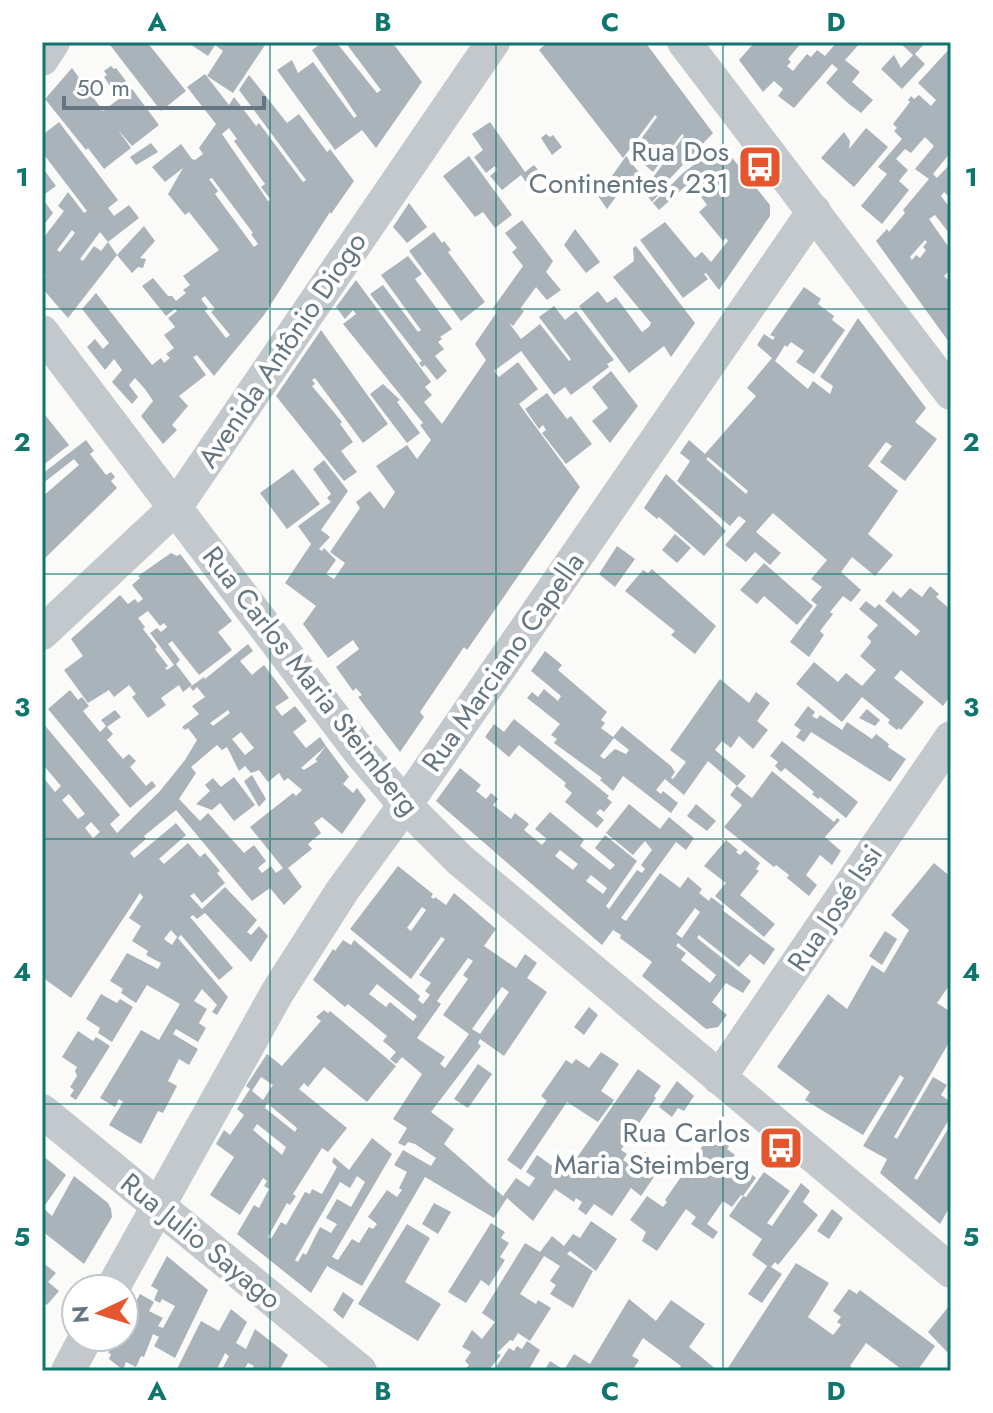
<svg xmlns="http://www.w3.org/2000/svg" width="993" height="1413" viewBox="0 0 993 1413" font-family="Jost,sans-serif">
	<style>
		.building { fill: #aab3b9; fill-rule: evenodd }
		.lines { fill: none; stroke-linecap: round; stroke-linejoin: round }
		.minor { stroke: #c3c8cc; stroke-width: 34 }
		.grid { fill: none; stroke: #0f766e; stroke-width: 2; stroke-opacity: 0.55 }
		.labels { text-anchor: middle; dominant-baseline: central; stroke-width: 8; stroke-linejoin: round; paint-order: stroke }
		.poi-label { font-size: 28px; fill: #657683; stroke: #fff; text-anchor: end }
		.street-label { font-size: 28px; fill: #657683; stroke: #fff }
		.neatline { fill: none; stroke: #0f766e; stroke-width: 3 }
		.grid-label { font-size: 26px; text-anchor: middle; font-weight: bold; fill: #0f766e }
	</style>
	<rect width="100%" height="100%" fill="#fafaf8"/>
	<g class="building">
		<polygon points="114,42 147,42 186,91 161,111 110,45"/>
		<polygon points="187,42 267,42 233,93 207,76 223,51 215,45 208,56"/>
		<polygon points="323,42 336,42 377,93 381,90 345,42 392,42 422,82 376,148 362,130 335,150 277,70 292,60 298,73 313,62 354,118 357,116 312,50"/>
		<polygon points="548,42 645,42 713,133 661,188 663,190 652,202 632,175 607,209 598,196 626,156 648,184 684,136 682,134 653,172 631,153 657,117 655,115 623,158 539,50"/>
		<polygon points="755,42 802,42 788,59 791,62 787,66 793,71 807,54 811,57 817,50 825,56 837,42 861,42 845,60 860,72 852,82 873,100 861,113 849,104 826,83 838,69 832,64 794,108 778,96 783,89 774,81 763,92 739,60"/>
		<polygon points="899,42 926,42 915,54 925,64 902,89 881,69 894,55 901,68 913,55"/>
		<path d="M951 47V152L933 174 937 178 951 163V198L944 192 941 196 951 209V232L949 233 935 215 929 219 950 249 948 250 951 254V274L949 271 944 276 947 279 951 274V345L876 241 887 229 889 232 905 213 903 210 929 179 915 169 934 146 925 137 911 153 905 149 896 159 908 170 899 181 909 190 882 224 861 206 887 174 878 167 902 139 894 131 897 128 893 124 910 102 908 100 911 96 914 99 919 95 931 106 936 100 918 83ZM925 240 927 242 923 247 926 250 920 258 916 255 912 260 910 257Z"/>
		<polygon points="111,66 114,69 116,68 126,81 113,90 104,77 107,75 104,71"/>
		<polygon points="72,68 103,111 132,89 159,125 132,146 118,130 131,148 104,169 88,148 86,150 45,99"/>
		<path d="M205 74 229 105 234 97 256 126 259 123 303 182 306 180 239 90 249 75 287 123 299 114 327 152 330 149 354 181 331 214 330 212 264 315 214 376 197 355 193 357 206 375 179 396 188 406 172 425 177 430 163 444 141 416 153 401 145 389 135 378 129 385 138 397 132 404 112 382 122 370 114 359 105 370 87 347 95 339 103 349 109 343 82 309 96 293 152 365 161 358 164 363 170 358 166 354 174 348 164 335 175 327 168 318 177 311 175 309 166 316 142 286 153 278 168 296H172L176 301 186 293 183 290 190 285 183 276 219 250 189 212 185 215 168 194 183 168 165 182 152 167 181 144 192 159 195 160 203 154 199 148 216 124 187 87ZM229 128 237 139 234 141 265 184 261 187 271 200 268 201 222 134ZM212 178 253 233 251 234 258 244 254 247 215 194 218 191 209 179ZM205 296 215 309 211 312 230 335 226 338 205 311 208 308 201 299Z"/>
		<path d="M59 122 118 200 108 208 114 216 129 205 139 218 108 242 100 232 80 259 83 261 94 246 101 251 108 242 117 255 68 318 42 288V281L46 276 42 272V236L44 237 64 211 58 206 68 192 84 213 87 211 42 152V128L45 133ZM72 230 75 233 60 252 57 250Z"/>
		<polygon points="490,122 525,172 534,165 542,175 528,185 521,175 502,190 490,176 497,170 495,166 486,173 474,157 483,150 472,134"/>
		<polygon points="866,128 888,147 854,187 821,158 844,132 850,141 849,149"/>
		<polygon points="546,134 550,137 553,135 562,147 552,155 541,138"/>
		<polygon points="151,143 158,152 136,165 130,157"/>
		<polygon points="721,144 770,205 770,216 719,290 706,273 704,274 708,279 683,298 640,240 665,222 695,258 702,252 711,262 728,241 726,238 723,241 699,212 707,205 690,182 659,210 653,203 683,173"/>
		<polygon points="469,156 512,215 495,228 483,212 475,217 443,176"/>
		<polygon points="42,167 56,186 42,196"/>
		<polygon points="42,198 53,213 42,227"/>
		<polygon points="409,203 427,227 407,243 393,227"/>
		<polygon points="522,220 553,261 546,272 561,290 547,300 536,287 520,309 524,311 513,326 509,323 521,339 540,324 569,361 571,359 539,317 554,306 565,320 576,311 614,360 607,364 609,367 571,395 565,387 554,395 521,351 494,371 499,377 518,362 538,389 519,404 580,487 467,650 464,647 420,712 424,717 400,752 358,697 362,695 356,688 353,691 336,667 359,649 353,640 328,658 303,624 316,606 285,583 311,544 298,526 331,502 327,498 331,494 313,469 324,460 348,491 321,530 330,537 319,549 322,551 324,548 336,560 326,574 334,579 345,563 330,552 360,508 356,502 370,491 384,509 395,492 376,466 407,445 417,459 431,440 420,425 423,423 343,324 356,314 353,310 345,319 336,307 356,280 431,382 425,387 432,395 424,402 442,424 486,360 475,344 497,312 493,308 523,266 512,252 517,248 505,233"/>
		<polygon points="144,226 155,241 140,258 146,259 143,268 138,267 132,273 117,255"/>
		<polygon points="575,229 600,262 586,273 564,245"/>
		<polygon points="434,232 442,243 444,241 451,250 448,252 485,302 461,321 409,251"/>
		<polygon points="636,246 695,323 671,357 664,346 629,373 579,306 598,291 607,303 616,297 642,332 649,327 651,323 613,277 634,261 633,248"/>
		<polygon points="408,256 422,274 415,279 452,329 440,337 442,339 438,342 444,349 435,356 447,371 437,380 425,365 422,367 419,363 422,361 370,294 383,285 418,332 421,330 381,275"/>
		<path d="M804 287 821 299 818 304 834 316 832 320 845 330 814 374 796 362 804 351 791 342 787 347 785 345 775 361 808 389 813 381 830 394 833 386 820 377 858 318 926 408 915 422 937 439 905 481 880 462 892 446 886 442 868 466 898 491 868 534 893 555 875 576 852 557 841 572 861 590 851 602 843 596 830 612 833 614 820 631 824 635 809 657 790 642 817 605 811 600 822 587 811 579 827 560 773 513 756 532 781 553 770 565 755 552 746 562 725 545 746 521 739 516 730 526 677 481 690 461 680 453 689 440 705 454 756 396 747 388 772 358 757 345 764 334 773 340 775 337 770 335ZM708 457 748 491 746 494 706 459Z"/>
		<polygon points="321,330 388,424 363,443 315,378 312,380 315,384 312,386 342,422 340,424 353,442 341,451 357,472 344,481 276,396"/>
		<polygon points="611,371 638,406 610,443 592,421 608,408 592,387"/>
		<polygon points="383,384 400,400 397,402 420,433 407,443 370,394"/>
		<polygon points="547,393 567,419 571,416 592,444 566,464 542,433 546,430 543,425 539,429 525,409"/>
		<polygon points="42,411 69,445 42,466"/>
		<polygon points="86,440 94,451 90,454 106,475 111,472 115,477 111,481 117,488 42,561 42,497 79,465 74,459 42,484 42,474"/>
		<polygon points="293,469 320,504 287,529 260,493"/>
		<polygon points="666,474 726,531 704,556 659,517 657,519 644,508"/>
		<polygon points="675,534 691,548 677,563 662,550"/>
		<polygon points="617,546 635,559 615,587 599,574"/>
		<path d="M171 553 177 556 180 554 232 621 218 632 232 650 199 675 172 641 168 644 180 660 176 664 192 685 183 692 179 685 161 698 166 705 148 718 132 697 136 694 129 685 114 697 109 690 88 703 64 670 83 656 71 639 120 595 128 604 135 599 138 603 143 599 132 585 140 578 138 576ZM148 611 160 626 164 623 167 627 161 632 157 628 150 633 174 665 167 670 165 668 168 666 155 649 157 647 143 629 145 627 138 618Z"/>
		<polygon points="764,563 813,606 797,625 764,596 757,604 740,590"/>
		<polygon points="652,569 716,626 695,654 671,635 675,631 625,591 643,570 648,573"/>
		<polygon points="930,586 939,594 936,597 951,610 951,695 943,706 901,670 894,678 924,702 901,730 899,728 897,730 888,723 890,720 862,697 842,722 796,684 814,662 838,682 846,673 862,686 876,670 860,656 870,644 871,641 867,637 878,625 859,609 866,601 875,608 879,604 916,636 920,631 885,601 893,591 901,598 910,588 922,597"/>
		<path d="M248 644 253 651 240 661 252 675 264 665 289 698 275 707 282 716 295 706 307 721 293 732 306 748 320 737 326 746 301 768 304 770 318 761 315 760 326 746 349 777 343 784 353 793 357 788 366 800 342 834 322 817 314 823 321 833 308 844 312 849 288 868 302 887 284 905 270 888 252 901 176 810 144 836 146 839 130 853 134 858 176 823 186 835 159 859 164 864 188 843 200 857 205 853 220 871 217 873 225 883 202 903 194 893 190 896 202 909 225 887 257 920 247 932 251 935 259 926 268 936 251 962 205 913 197 919 193 915 190 917 233 968 219 980 181 935 178 938 171 930 164 939 172 945 177 937 228 997 217 1015 212 1012 217 1005 202 989 194 1001 207 1009 199 1023 206 1028 198 1042 176 1029 173 1034 198 1049 189 1065 179 1059 168 1081 177 1086 163 1113 158 1111 141 1144 109 1125 123 1102 119 1099 115 1107 100 1098 141 1030 159 1040 180 1004 147 985 136 1003 121 993 123 989 110 981 127 953 158 969 161 963 146 955 148 951 132 941 141 926 129 918 143 897 140 893 71 998 42 977V938L45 933 42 931V776L55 792 61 786 45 767 42 769V722L120 815 110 824 117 833 160 791 185 760 197 740 188 728 185 730 182 727 199 714 192 706 205 697 197 687 193 691 190 687 204 677 205 679ZM228 710 230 713 213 726 210 723ZM241 732 254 748 245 755 232 739ZM217 745 222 750 227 747 239 771 245 766 251 773 259 770 268 782 279 773 284 781 288 778 302 790 296 796 293 793 250 827 283 868 276 873 271 866 262 873 258 868 266 861 254 845 244 853 208 813 200 821 179 799 196 773 191 767ZM69 794 85 814 78 819 62 800ZM91 822 100 832 93 838 85 828Z"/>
		<path d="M545 651 562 665 558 670 607 712 601 720 605 723 601 728 613 737 622 726 671 766 675 772 671 778 673 779 686 762 670 750 720 679 749 703 756 692 770 703 757 721 768 730 753 749 739 736 731 748 722 741 715 750 746 776 737 786 752 798 772 771 834 822 837 818 840 820 825 837 841 851 832 865 820 855 806 875 817 885 809 896 787 878 789 875 776 865 774 867 724 827 742 805 730 795 737 786 708 761 684 795 665 779 656 790 661 794 663 791 678 803 671 813 623 776 613 791 600 780 602 778 554 743 557 739 551 735 560 724 527 698 532 692 538 697 544 689 558 701 561 696 531 671ZM614 738 629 750 626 754 615 749 604 759 600 756Z"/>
		<polygon points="70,690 78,700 82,697 89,706 83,711 100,732 106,726 101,720 115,710 121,717 107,727 113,734 107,740 123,759 129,754 136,761 130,767 146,786 152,781 156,786 130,808 48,709"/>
		<polygon points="808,706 815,712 812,716 817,719 820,715 842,730 847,722 872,739 876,734 889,744 888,747 906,759 890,782 811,732 804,742 796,737 801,730 794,725"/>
		<polygon points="867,709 880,720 875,726 859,718"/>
		<polygon points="514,719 609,796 607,798 612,802 604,812 600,809 596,813 604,820 597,828 565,802 572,793 564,786 566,783 519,745 509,757 485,737 494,724 504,732"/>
		<polygon points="782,741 858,802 846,818 820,797 818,799 812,794 814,792 785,768 781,772 775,766 778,762 770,756"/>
		<path d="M460 768 481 785 476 791 486 799 491 793 498 799 493 805 511 819 515 813 529 824 524 830 542 845 547 839 535 829 550 812 584 840 580 846 610 870 615 865 595 848 605 835 637 861 606 906 609 909 637 870 642 873 645 869 641 865 652 850 645 841 633 855 606 833 629 804 660 829 669 817 694 838 686 850 676 842 621 918 626 921 660 873 680 888 688 877 702 889 699 893 709 901 711 897 724 907 722 910 775 949 764 965 750 954 739 967 699 935 697 938 751 981 743 993 726 983 712 1002 727 1015 718 1027 706 1029 642 976 652 962 620 938 621 935 613 930 602 945 436 801ZM560 850 578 864 573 870 555 856ZM591 875 607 888 603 894 586 881ZM695 908 700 912 682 938 676 934ZM678 943 716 975 710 983 681 960 686 953 676 946Z"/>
		<polygon points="252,775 266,799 259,807 244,781"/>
		<polygon points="234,777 255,805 234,821 220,803 212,810 196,804 210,791 205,785 213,778 221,787"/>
		<polygon points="696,804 716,821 707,831 687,816"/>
		<polygon points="726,840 738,850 736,852 740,855 745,850 760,863 756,869 759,871 740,895 775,924 764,937 715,896 726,883 704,866"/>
		<path d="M934 863 951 877V983L937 1003 951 1012V1039L894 1137 897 1139 933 1077 947 1085 941 1095 951 1102V1205L940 1224 880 1173 887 1159 863 1146 904 1078 900 1075 863 1135 805 1100 810 1092 777 1067 828 994 847 1009 872 965 884 973 909 930 891 915ZM948 1121 951 1124 917 1180 914 1178Z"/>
		<path d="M398 866 433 894 431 897 434 899 435 897 446 905 454 893 466 903 496 929 484 946 516 968 525 954 537 963 527 978 547 992 504 1056 480 1039 478 1043 481 1046 431 1112 454 1129 444 1144 503 1196 516 1178 529 1187 535 1178 526 1172 537 1155 565 1175 638 1069 661 1086 654 1096 656 1098 621 1150 627 1154 623 1160 635 1168 645 1152 662 1165 641 1196 631 1188 612 1216 594 1204 586 1215 578 1209 582 1202 576 1198 574 1202 555 1189 533 1221 507 1198 494 1218 425 1177 362 1286 327 1266 311 1293 237 1234 254 1205 259 1208 269 1189 264 1186 267 1181 263 1178 240 1215 210 1195 234 1157 216 1144 224 1130 230 1135 244 1115 237 1109 250 1089 246 1086 267 1054 282 1066 321 1021 316 1017 324 1010 328 1013 330 1011 396 1066 367 1102 324 1067 308 1087 304 1083 299 1089 347 1128 328 1152 322 1148 293 1194 296 1196 290 1205 287 1203 268 1237 271 1239 281 1222 286 1225 305 1192 310 1194 312 1189 322 1194 337 1167 332 1162 334 1157 349 1170 372 1138 392 1154 332 1257 338 1260 352 1239 359 1243 369 1227 373 1229 377 1224 368 1217 387 1190 397 1197 402 1190 399 1188 407 1172 394 1165 403 1150 431 1166 436 1158 415 1144 408 1142 405 1146 398 1143 407 1128 393 1119 422 1074 402 1057 396 1064 390 1059 396 1052 383 1041 387 1036 348 1004 345 1007 313 980 333 949 335 951 343 940 351 945 354 940 420 996 418 1000 423 1004 430 995 425 991 431 983 419 975 445 939 441 937 411 979 350 929ZM422 907 426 910 411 931 407 928ZM468 958 473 961 463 975 468 979 443 1015 469 1034 445 1068 440 1064 445 1057 417 1038 441 1004 437 1001ZM377 984 417 1016 413 1021 390 1002 386 1007 369 994ZM502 987 509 992 480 1034 472 1029ZM261 1077 273 1085 263 1100 252 1091ZM267 1103 297 1128 295 1132 265 1108ZM257 1124 286 1147 282 1155 253 1130ZM357 1176 365 1182 351 1207 337 1199 326 1218 337 1224 331 1233 320 1227 306 1255 303 1253 298 1262 295 1260 340 1182 350 1188Z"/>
		<polygon points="885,931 897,939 882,965 869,956"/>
		<polygon points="101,994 117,1003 120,999 133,1007 112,1042 98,1033 100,1028 86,1019"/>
		<polygon points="589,1007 598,1015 584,1035 574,1027"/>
		<polygon points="78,1031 93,1041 96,1037 110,1046 76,1100 70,1096 74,1090 70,1087 77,1076 75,1071 77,1067 62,1057"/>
		<polygon points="601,1052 619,1064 601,1091 614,1100 598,1122 567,1102 521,1170 507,1160 547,1101 541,1096 566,1060 572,1064 576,1059 589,1068"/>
		<polygon points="478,1064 492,1074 468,1108 454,1099"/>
		<polygon points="677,1081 694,1096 684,1111 678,1108 672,1117 659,1107"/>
		<polygon points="723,1126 737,1135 727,1149 735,1155 732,1158 756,1178 743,1196 746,1197 764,1172 790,1191 767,1223 772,1226 801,1183 810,1191 803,1202 818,1215 778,1265 775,1262 771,1267 782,1274 762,1303 748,1294 767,1266 752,1255 762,1239 729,1216 743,1196 741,1195 732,1207 723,1201 707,1224 718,1232 713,1239 691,1224 696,1217 686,1209 657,1251 642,1241 646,1232 630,1220 647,1196 663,1207 667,1202 665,1200 708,1138 713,1141"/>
		<polygon points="42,1155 66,1175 43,1208 52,1216 74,1176 108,1203 111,1209 112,1217 84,1264 42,1231"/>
		<polygon points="434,1203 451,1212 438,1234 422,1224"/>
		<polygon points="832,1209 843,1218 829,1239 817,1231"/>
		<polygon points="591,1221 617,1239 596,1271 570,1251 567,1254 593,1271 573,1308 550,1294 556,1285 550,1281 560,1266 544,1256 520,1294 536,1304 538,1300 551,1308 530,1341 518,1333 513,1341 510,1340 497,1353 501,1355 488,1371 464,1371 469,1365 465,1361 471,1352 462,1347 472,1330 482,1339 495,1322 482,1313 525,1243 540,1252 552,1236 564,1246 573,1234 580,1238"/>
		<polygon points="491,1223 505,1232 501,1238 509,1243 500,1257 505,1260 489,1286 481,1280 466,1303 448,1292"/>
		<polygon points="407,1224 430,1238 405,1282 441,1304 418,1341 358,1304"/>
		<polygon points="167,1256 208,1290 175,1358 154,1346 159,1337 153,1334 144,1357 141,1356 136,1367 126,1362 123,1370 109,1359 111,1354 108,1353 117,1337 124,1337 124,1324 140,1294 154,1302 149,1311 163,1318 158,1326 163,1328 175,1306 162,1299 160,1303 154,1300 158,1290 151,1286"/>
		<polygon points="42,1262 56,1273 48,1282 59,1291 47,1305 42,1300"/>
		<polygon points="796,1263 829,1283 808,1317 833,1335 841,1325 837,1322 841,1317 833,1311 849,1289 857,1294 860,1290 935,1346 917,1371 904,1371 866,1343 850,1366 856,1371 726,1371"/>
		<polygon points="343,1292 354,1300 343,1319 333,1310"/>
		<polygon points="629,1299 656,1321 671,1300 705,1324 689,1347 718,1371 681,1371 679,1370 681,1366 643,1338 632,1356 639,1360 632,1371 625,1369 624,1371 544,1371 550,1361 564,1370 574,1354 590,1364"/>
		<polygon points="949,1306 951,1308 951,1356 928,1332"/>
		<polygon points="231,1309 247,1322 236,1343 246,1349 255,1329 288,1355 280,1369 251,1371 254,1366 248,1363 243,1371 221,1371 229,1356 225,1353 216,1371 176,1371 201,1321 219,1331"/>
		<polygon points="527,1341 540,1350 528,1371 502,1371 496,1367 509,1348 514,1351 517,1346 522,1349"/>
	</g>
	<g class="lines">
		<g class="minor">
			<polyline points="684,42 951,393"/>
			<polyline points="42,59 53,42"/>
			<polyline points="42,332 360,752 405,805 460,860 951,1271"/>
			<polyline points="42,633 174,509 493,42"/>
			<polyline points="719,1078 951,738"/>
			<polyline points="42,1111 360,1371"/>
			<polyline points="112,1289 277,993 342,891 405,805 814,211"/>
			<polyline points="68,1371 86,1337"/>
		</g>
	</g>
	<path class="grid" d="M270 42V1371M496 42V1371M723 42V1371M42 309H951M42 574H951M42 839H951M42 1104H951"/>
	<defs>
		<g id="bus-square" transform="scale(2.3)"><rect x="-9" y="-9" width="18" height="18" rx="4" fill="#e4572e" stroke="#fff"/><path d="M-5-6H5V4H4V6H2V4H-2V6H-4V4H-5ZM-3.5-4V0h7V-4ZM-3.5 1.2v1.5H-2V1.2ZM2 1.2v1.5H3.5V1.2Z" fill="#fff"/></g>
	</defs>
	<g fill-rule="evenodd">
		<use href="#bus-square" x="760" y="167"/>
		<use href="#bus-square" x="781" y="1148"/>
	</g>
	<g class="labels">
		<g class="poi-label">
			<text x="729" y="151">Rua Dos<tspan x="729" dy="32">Continentes, 231</tspan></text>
			<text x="750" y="1132">Rua Carlos<tspan x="750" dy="32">Maria Steimberg</tspan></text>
		</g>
		<g class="street-label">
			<text transform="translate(282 350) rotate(-56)">Avenida Antônio Diogo</text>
			<text transform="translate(503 662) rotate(-55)">Rua Marciano Capella</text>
			<text transform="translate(311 681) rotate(52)">Rua Carlos Maria Steimberg</text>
			<text transform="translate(835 908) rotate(-56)">Rua José Issi</text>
			<text transform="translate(201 1241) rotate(39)">Rua Julio Sayago</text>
		</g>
	</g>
	<rect width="993" height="1413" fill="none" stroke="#ffffff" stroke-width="88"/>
	<g transform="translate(100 1313) rotate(266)"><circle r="38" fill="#ffffff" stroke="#c1c8cd" stroke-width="2"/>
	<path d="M0-6L14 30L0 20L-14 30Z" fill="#e4572e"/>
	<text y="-12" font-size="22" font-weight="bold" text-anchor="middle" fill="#657683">N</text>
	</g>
	<path d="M64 96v12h200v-12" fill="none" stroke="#657683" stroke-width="4"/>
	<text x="76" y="96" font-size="24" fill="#657683" stroke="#ffffff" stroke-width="6" paint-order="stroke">50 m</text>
	<rect x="44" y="44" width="905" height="1325" class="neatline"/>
	<g class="grid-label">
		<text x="157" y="31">A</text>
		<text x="383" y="31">B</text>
		<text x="610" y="31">C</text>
		<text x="836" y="31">D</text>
		<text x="22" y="186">1</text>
		<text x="971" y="186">1</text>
		<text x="22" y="451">2</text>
		<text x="971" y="451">2</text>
		<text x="22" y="716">3</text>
		<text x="971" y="716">3</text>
		<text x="22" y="981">4</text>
		<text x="971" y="981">4</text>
		<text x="22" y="1246">5</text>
		<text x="971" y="1246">5</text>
		<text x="157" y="1400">A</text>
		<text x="383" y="1400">B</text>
		<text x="610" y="1400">C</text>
		<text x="836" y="1400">D</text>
	</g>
</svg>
